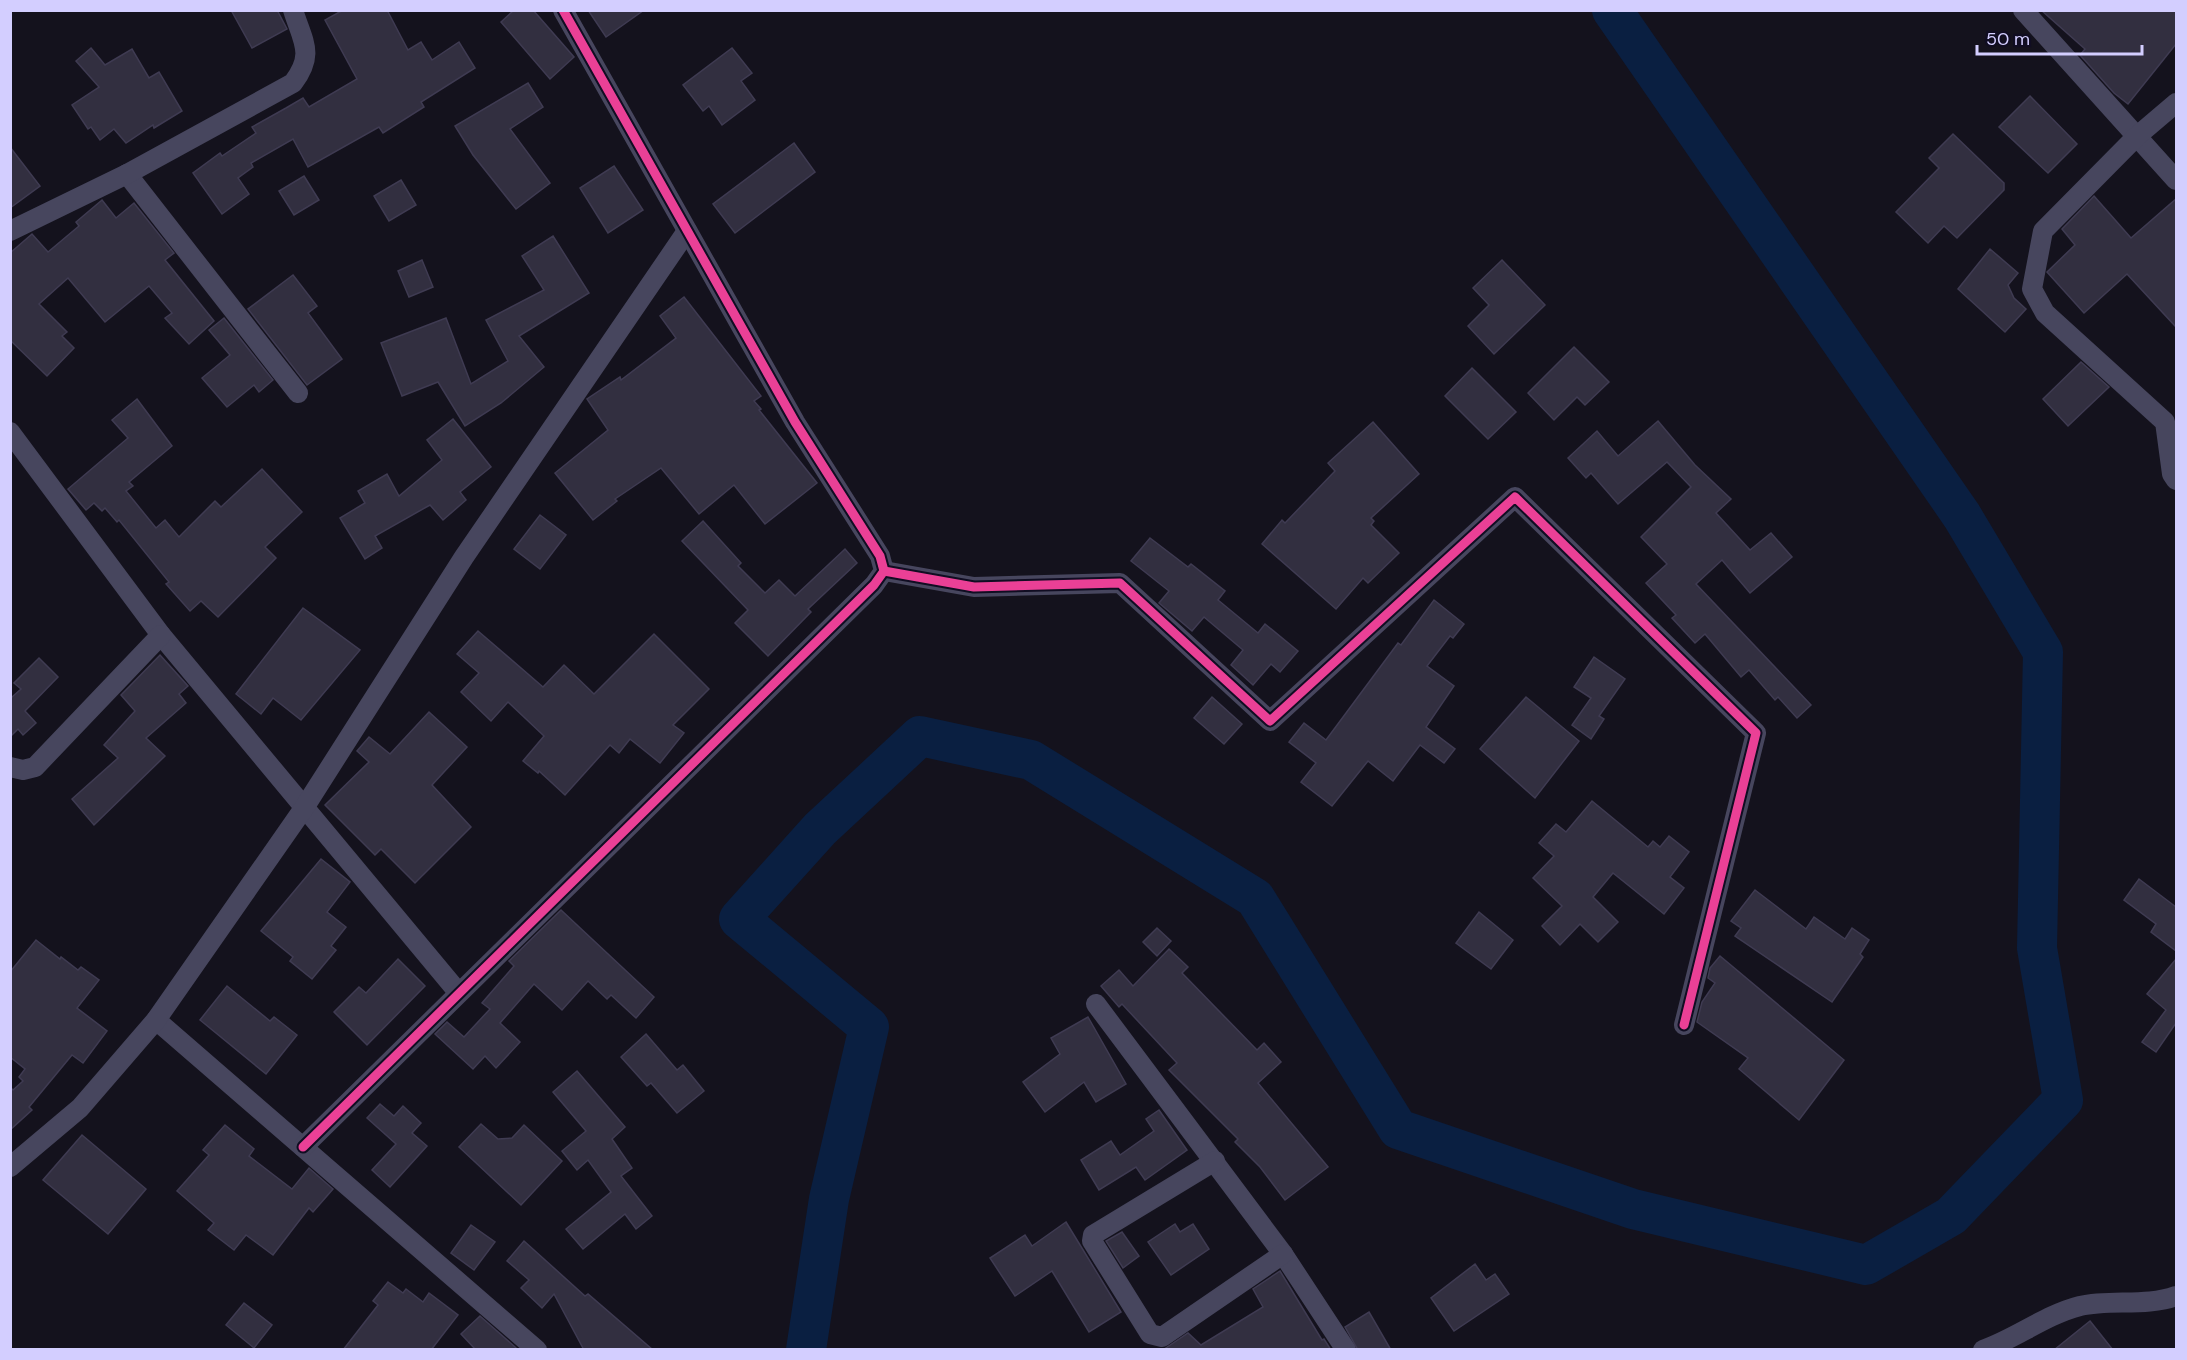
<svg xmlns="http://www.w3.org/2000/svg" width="2187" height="1360" viewBox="0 0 2187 1360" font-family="'DM Sans',sans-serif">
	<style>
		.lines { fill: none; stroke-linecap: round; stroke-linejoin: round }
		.river { stroke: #0a1f41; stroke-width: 40 }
		.building { fill: #322f40; stroke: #3f3b52; stroke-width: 1.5 }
		.street { stroke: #47465e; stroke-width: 20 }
		.cycleway-casing { stroke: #100d22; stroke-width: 13 }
		.cycleway { stroke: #ea4096; stroke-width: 9 }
	</style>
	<rect width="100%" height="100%" fill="#14121d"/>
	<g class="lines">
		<polyline class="river" points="806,1350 829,1199 869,1027 739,919 820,829 920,736 1031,760 1255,898 1398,1129 1633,1209 1866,1265 1951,1216 2063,1100 2037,948 2043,652 1962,516 1612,10"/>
	</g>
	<g class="building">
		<polygon points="231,10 277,10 287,29 252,48"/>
		<polygon points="343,10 387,10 408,50 421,42 432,60 459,42 475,68 421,102 424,107 383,133 379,127 308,167 293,139 251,163 253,167 238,178 249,194 222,214 193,173 220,153 222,156 256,133 252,127 286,108 303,98 309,107 357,79 325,20"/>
		<polygon points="514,10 533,10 574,57 550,79 501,22"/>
		<polygon points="588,10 644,10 606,37"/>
		<polygon points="2041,10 2176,10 2176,44 2128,104 2114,93 2080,55 2085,49"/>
		<polygon points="91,48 105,65 132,49 149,78 159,72 182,111 154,128 153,125 126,143 114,129 100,140 91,127 88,129 72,105 99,87 76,61"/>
		<polygon points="732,48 752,73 741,81 755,100 722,125 709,106 703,111 683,85"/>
		<polygon points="528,83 543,107 510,129 550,183 516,209 473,155 455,126"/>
		<polygon points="2030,96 2077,144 2048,173 1999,127"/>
		<polygon points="1953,134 2004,183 2004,190 1957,238 1944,226 1928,243 1896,212 1939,168 1929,158"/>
		<polygon points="794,143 815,172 735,233 713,204"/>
		<polygon points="10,147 40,186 10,208"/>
		<polygon points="614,166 643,210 608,233 580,188"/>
		<polygon points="304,176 319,200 294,215 279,191"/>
		<polygon points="401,180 416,205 389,221 374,196"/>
		<polygon points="2094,196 2131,238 2176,199 2176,327 2127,274 2084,313 2047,272 2075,245 2062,229"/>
		<polygon points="102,200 116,218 134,203 174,253 165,260 214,321 189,344 165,318 172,313 149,286 105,322 68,278 39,304 67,332 62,336 74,348 47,376 10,340 10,253 32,234 48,252 79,226 76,222"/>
		<polygon points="553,236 589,293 519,336 544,367 501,403 465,426 438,382 402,396 381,343 446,318 471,384 508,361 486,320 544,290 522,256"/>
		<polygon points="1990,249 2018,273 2008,285 2014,298 2026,309 2005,332 1958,289"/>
		<polygon points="422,260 433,287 409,297 398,271"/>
		<polygon points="1502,260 1545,305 1494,354 1468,326 1489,305 1473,288"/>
		<polygon points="293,275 317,306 308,313 342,359 307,385 248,309"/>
		<polygon points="684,297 761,396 754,401 761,409 759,410 817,483 765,524 734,485 699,514 661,468 615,499 617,501 593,520 555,473 608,430 587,399 620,377 621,380 676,338 660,316"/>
		<polygon points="224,318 273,380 259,392 254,385 227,407 202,378 230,355 209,330"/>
		<polygon points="1574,347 1609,382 1585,405 1577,397 1554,420 1528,393"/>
		<polygon points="2081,362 2109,387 2068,426 2043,399"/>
		<polygon points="1472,368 1516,412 1488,439 1445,396"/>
		<polygon points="137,399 172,446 129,482 133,486 126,491 156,528 165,520 179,537 215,501 221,507 262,469 302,512 265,547 276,558 218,617 201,601 190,611 166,584 169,582 119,520 117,522 105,508 102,511 94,503 86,510 68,489 128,438 112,420"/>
		<polygon points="453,419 491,467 460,492 466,500 443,520 430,505 375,536 382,548 365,559 340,518 365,503 358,491 387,474 399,496 442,460 427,440"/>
		<polygon points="1658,421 1695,465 1731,499 1716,513 1750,550 1771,533 1792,557 1750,593 1722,560 1696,584 1811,705 1797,718 1778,697 1775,700 1749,670 1741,677 1705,634 1695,643 1672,618 1676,615 1646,583 1667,564 1641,537 1691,487 1667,462 1618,504 1591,473 1586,478 1568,458 1597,431 1618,456"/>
		<polygon points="1373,422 1419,474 1371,518 1374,521 1371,525 1399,553 1368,583 1363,578 1336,609 1262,544 1282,520 1285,523 1335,471 1328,463"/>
		<polygon points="540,515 566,535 540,569 514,549"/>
		<polygon points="703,521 741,563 738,566 765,593 779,580 795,596 845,549 857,563 808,609 811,612 768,656 735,623 748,610 682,541"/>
		<polygon points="1150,538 1188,567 1191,564 1225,591 1218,600 1258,633 1265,624 1298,651 1280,672 1271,664 1253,685 1231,665 1243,650 1204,617 1192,631 1159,603 1169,591 1131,561"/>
		<polygon points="1434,600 1464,624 1453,638 1450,636 1427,666 1454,686 1426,727 1455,749 1444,763 1420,745 1393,781 1368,761 1332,806 1301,782 1316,763 1289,742 1304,723 1326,740 1398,643 1401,645"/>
		<polygon points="303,608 360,650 301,720 273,698 261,714 236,694"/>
		<polygon points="478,631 543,687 564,665 594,694 654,634 709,689 673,725 684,733 660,763 630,739 619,753 610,745 565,795 539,771 538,773 523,761 544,736 508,702 491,721 461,692 479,673 457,654"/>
		<polygon points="160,655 188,686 179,694 186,703 146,738 165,756 94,825 72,799 118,758 104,745 135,711 121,695"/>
		<polygon points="1594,657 1625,679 1599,716 1604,719 1591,739 1572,725 1591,698 1574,687"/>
		<polygon points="39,658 58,677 25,711 36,723 23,735 18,729 10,737 10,695 12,697 21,689 14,683"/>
		<polygon points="1212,697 1242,724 1224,744 1194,718"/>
		<polygon points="1526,697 1579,741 1535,798 1480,749"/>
		<polygon points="429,712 467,747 432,785 471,827 415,883 381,849 375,855 325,805 369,762 357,751 369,737 390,754"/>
		<polygon points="1592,801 1648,847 1653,841 1660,847 1669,836 1689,852 1670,877 1684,888 1664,914 1613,873 1593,897 1618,922 1598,942 1580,924 1560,945 1542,926 1562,906 1533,878 1554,856 1539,843 1556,824 1566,832"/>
		<polygon points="321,859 350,882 327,912 346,927 331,946 336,950 312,979 290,961 293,957 261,931"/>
		<polygon points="2139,879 2176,907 2176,951 2151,932 2156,924 2124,900"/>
		<polygon points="1755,890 1806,929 1814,917 1845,939 1852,928 1869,940 1860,954 1863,957 1832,1002 1735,936 1741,928 1731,921"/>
		<polygon points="561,910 654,997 636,1018 611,995 607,999 588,981 562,1010 534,984 500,1023 520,1042 496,1068 485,1056 473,1069 435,1034 447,1022 464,1037 490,1009 482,1003 514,966 509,961"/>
		<polygon points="1479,912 1513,940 1491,969 1456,943"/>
		<polygon points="1157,928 1171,941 1157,956 1143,942"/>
		<polygon points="36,940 60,959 61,957 78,970 81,967 99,980 77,1008 107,1031 83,1063 72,1055 29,1107 32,1110 10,1130 10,1087 13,1090 23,1081 19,1077 25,1069 10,1057 10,972"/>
		<polygon points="1169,949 1188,967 1182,973 1257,1050 1264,1043 1281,1062 1258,1083 1328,1167 1285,1200 1260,1167 1235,1142 1238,1139 1169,1070 1177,1063 1122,1004 1119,1007 1101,986 1119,970 1133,986"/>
		<polygon points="1720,956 1844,1060 1799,1120 1739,1069 1748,1058 1697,1022 1702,1002 1715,983 1708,978 1710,968"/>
		<polygon points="398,959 425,986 367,1045 334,1012 359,987 366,993"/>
		<polygon points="2176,959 2176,1023 2156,1052 2142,1042 2166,1010 2147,994"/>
		<polygon points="227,986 270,1021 274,1017 297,1035 266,1074 200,1020"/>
		<polygon points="1088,1017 1126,1084 1096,1102 1084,1082 1045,1112 1023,1082 1060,1054 1051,1038"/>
		<polygon points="646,1034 677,1070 683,1065 704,1091 677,1113 651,1083 647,1086 621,1057"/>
		<polygon points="577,1071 625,1127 612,1139 632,1168 621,1176 652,1216 636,1229 625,1214 583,1249 566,1229 611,1192 588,1160 577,1170 562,1151 586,1131 553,1092"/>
		<polygon points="380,1104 394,1116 403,1106 421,1123 412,1133 427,1146 390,1187 372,1170 396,1144 367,1118"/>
		<polygon points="1159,1110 1187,1150 1145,1180 1136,1167 1099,1190 1081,1160 1111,1141 1120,1155 1154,1131 1146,1119"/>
		<polygon points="481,1124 498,1139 512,1138 524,1125 562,1161 521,1205 459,1147"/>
		<polygon points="225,1125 254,1149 249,1156 292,1189 309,1168 333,1189 313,1212 309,1208 273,1255 246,1235 234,1250 208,1230 214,1223 177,1191 209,1155 203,1150"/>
		<polygon points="82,1135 146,1189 108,1234 43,1180"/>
		<polygon points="1066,1222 1121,1312 1089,1332 1052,1271 1015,1296 990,1258 1025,1235 1032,1246"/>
		<polygon points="1175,1224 1180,1232 1193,1224 1209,1249 1171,1275 1148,1242"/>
		<polygon points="471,1225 495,1242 474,1270 451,1253"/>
		<polygon points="1122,1232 1139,1256 1123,1268 1106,1241"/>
		<polygon points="524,1241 585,1296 588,1294 653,1350 584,1350 554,1294 542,1308 521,1288 529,1280 507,1261"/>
		<polygon points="1475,1264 1486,1280 1495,1274 1509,1294 1454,1331 1431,1298"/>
		<polygon points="1280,1271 1322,1340 1324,1339 1331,1350 1163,1350 1188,1333 1201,1345 1263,1307 1253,1289"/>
		<polygon points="388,1282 403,1293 406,1289 423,1302 429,1293 458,1315 431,1350 343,1350 378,1305 373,1301"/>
		<polygon points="244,1303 272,1325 254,1348 226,1325"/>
		<polygon points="1369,1312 1391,1350 1358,1350 1345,1327"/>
		<polygon points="480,1316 515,1347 518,1350 476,1350 461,1334"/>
		<polygon points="2090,1321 2113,1350 2054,1350"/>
	</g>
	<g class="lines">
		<g class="street">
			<polyline points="2023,10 2176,180"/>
			<polyline points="2176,103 2136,137 2043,231 2032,289 2045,313 2165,422 2172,474 2176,480"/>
			<polyline points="127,174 298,393"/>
			<path d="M10 231 127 174 293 83C315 54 303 42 293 10"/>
			<polyline points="10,432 161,635 458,992"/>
			<polyline points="884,571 974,587 1120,583 1270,721 1515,497 1756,733 1684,1025"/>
			<polyline points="10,767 23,770 35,767 161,635"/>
			<polyline points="1096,1004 1283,1254 1346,1350"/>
			<polyline points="156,1020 537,1350"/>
			<polyline points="303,1147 874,585 884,571 880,556 795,422 563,10"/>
			<polyline points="1215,1161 1093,1235 1092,1241 1150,1334 1162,1337 1283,1254"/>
			<polyline points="10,1167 80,1108 156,1020 304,808 464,557 687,231"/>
			<path d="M1983 1350C2017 1338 2045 1315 2080 1306 2111 1299 2146 1307 2176 1296"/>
		</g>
		<g class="cycleway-casing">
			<g id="cycleway">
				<polyline points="884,571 974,587 1120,583 1270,721 1515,497 1756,733 1684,1025"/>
				<polyline points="303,1147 874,585 884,571 880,556 795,422 563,10"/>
			</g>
		</g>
		<use href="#cycleway" class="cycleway"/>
	</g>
	<rect width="2187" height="1360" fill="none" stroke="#d3ceff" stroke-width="24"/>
	<path d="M1977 45v9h165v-9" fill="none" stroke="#d3ceff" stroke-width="3"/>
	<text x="1986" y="45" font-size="18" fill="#d3ceff" stroke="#100d22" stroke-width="4.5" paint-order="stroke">50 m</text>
</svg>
